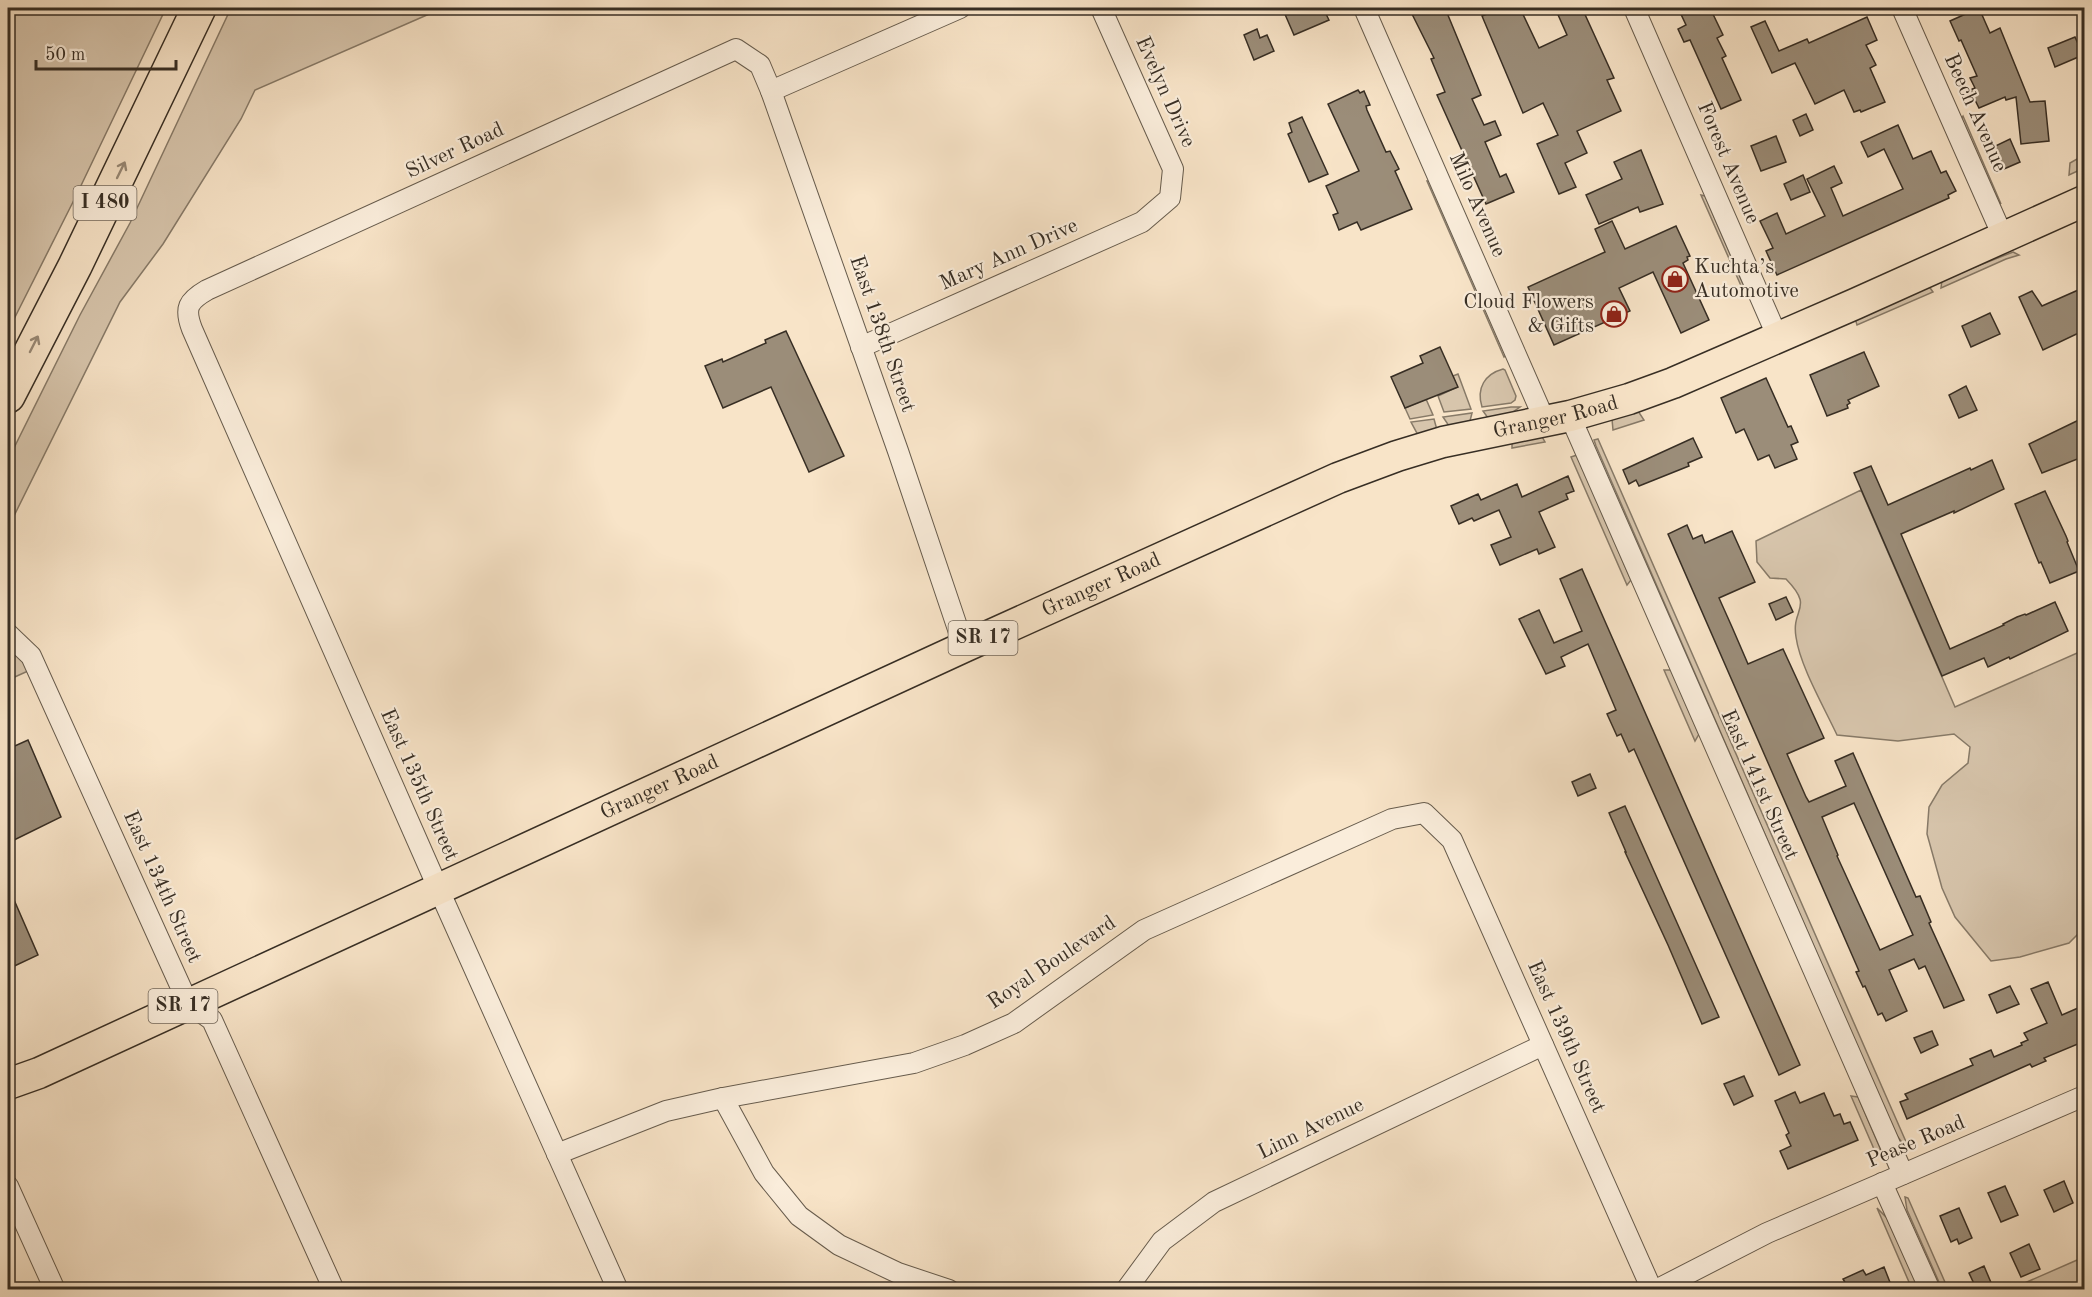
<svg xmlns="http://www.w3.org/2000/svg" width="2092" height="1297" viewBox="0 0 2092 1297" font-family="'Old Standard TT',serif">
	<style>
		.green { fill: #d7c5ac; stroke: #877a68; stroke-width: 1.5 }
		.building { fill: #9b8d79; stroke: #372e24; stroke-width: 1.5; fill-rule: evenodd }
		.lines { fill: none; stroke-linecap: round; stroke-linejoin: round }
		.minor-casing { stroke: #675c4d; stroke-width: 22 }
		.primary-casing { stroke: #372e24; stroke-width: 33 }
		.motorway-casing { stroke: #372e24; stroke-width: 36 }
		.minor { stroke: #faeddb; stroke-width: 20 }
		.primary { stroke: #f8e4c8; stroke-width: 30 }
		.motorway { stroke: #f8e4c8; stroke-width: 33 }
		.oneway { stroke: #988976 }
		.labels { text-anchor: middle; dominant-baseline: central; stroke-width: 4.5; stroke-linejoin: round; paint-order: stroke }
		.shield { fill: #faeddb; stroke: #72675b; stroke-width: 1.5 }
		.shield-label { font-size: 20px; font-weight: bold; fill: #372e24 }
		.street-label { font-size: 21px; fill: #372e24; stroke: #faeddb }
		.poi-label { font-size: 21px; fill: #372e24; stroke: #faeddb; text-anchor: start }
	</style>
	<rect width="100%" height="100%" fill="#f8e4c8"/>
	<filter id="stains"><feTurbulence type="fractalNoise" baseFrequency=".00333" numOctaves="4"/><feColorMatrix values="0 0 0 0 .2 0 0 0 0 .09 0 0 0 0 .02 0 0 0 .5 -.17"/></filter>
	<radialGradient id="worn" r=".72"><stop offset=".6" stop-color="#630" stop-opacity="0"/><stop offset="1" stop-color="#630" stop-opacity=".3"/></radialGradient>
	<g class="green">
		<polygon points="8,8 166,8 76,196 8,331"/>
		<polygon points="231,8 443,8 255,90 241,119 163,244 120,302 8,528 8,460 80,315 130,223"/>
		<polygon points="1963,116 2001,204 1997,200 1961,119"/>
		<polygon points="2084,155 2084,168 2069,175 2070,163"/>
		<polygon points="1427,181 1430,181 1506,355 1504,357"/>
		<polygon points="1701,195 1705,196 1743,284 1742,288"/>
		<polygon points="2013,252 2019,255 2006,259 1941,288 1942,280"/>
		<polygon points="1928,285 1933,292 1857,325 1855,318"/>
		<path d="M1503 369 1505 370 1516 396 1515 400 1511 403 1482 407C1476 388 1485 374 1503 369Z"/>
		<polygon points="1458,374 1471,409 1444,412 1438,396 1457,387 1453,376"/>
		<polygon points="1426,399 1433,415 1410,419 1405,408"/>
		<polygon points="1511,407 1520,407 1510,414 1488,418 1483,411"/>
		<polygon points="1638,411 1644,420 1613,430 1612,419"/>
		<polygon points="1472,413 1470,421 1449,426 1443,417"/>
		<polygon points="1434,419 1437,430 1418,435 1411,422"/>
		<polygon points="1541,435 1545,442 1512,448 1512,441"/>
		<polygon points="1598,439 1907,1144 1906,1148 1895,1133 1596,446 1594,440"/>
		<polygon points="1577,455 1631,580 1627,585 1571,457"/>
		<path d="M1861 490 1955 707 2084 650V928L2069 943 2020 957 1991 961 1955 917 1942 888 1927 834 1929 807 1942 785 1968 763 1970 747 1954 734 1898 741 1837 735C1824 707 1800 666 1796 637 1791 607 1815 609 1786 579L1770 578 1757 562 1756 541Z"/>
		<polygon points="8,634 37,667 8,680"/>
		<polygon points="1664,670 1671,670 1699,734 1695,741"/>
		<polygon points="1851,1096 1858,1097 1880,1148 1881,1158 1877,1156"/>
		<polygon points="1905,1197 1908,1198 1948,1289 1942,1289 1907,1210"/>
		<polygon points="1877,1208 1887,1218 1919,1289 1912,1289"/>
		<polygon points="2084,1257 2084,1289 2011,1289"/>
	</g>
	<g class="building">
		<polygon points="1295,8 1323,8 1329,20 1294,35 1284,12"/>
		<polygon points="1409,8 1445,8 1481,95 1472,99 1484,125 1495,121 1501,135 1485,142 1500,177 1506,174 1514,192 1486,204 1437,95 1445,92 1431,59 1434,58"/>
		<polygon points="1502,8 1520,8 1539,48 1567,35 1555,8 1582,8 1614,78 1607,80 1621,111 1577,131 1587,153 1565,163 1576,187 1559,194 1537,144 1558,135 1543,103 1523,113 1482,16"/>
		<polygon points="1678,8 1710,8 1723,35 1717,38 1726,56 1722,58 1741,100 1721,109 1690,40 1684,42 1678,29 1686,25"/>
		<polygon points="1979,8 1990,33 2000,28 2030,102 2045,101 2049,141 2021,144 2016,97 2006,100 2005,97 1979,108 1970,90 1975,88 1970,78 1977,76 1961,40 1959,41 1950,21"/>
		<polygon points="1867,17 1877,40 1866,45 1876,65 1870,68 1885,102 1861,112 1860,110 1854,112 1844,90 1815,104 1795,63 1772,73 1751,27 1765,21 1779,51 1807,39 1809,43"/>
		<polygon points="1257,29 1260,38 1267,35 1274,51 1254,60 1244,35"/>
		<polygon points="2075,37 2083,55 2055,67 2048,48"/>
		<polygon points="1358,90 1360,93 1364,91 1370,105 1366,106 1367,110 1386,152 1390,151 1399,169 1395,171 1412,209 1361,230 1357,222 1339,230 1333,215 1338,213 1326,186 1359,171 1328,104"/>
		<polygon points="1806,114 1813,130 1800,136 1793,120"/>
		<polygon points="1302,117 1328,174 1309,182 1288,134 1292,132 1289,123"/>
		<polygon points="1898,125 1913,159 1931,151 1941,173 1946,171 1956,191 1948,195 1949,198 1777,275 1766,251 1773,248 1760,221 1777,213 1786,234 1825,216 1807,179 1834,166 1842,183 1831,188 1843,216 1903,189 1884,149 1868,157 1861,142"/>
		<polygon points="1776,136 1786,162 1761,171 1751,146"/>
		<polygon points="2010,139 2020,162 1997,172 1987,150"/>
		<polygon points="1641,150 1663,204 1640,212 1638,207 1599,224 1586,195 1622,179 1614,162"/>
		<polygon points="1803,175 1810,192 1791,200 1784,184"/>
		<polygon points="1612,221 1625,249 1676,226 1690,256 1687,257 1688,260 1683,263 1709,320 1681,333 1653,272 1619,288 1630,311 1554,345 1528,287 1605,252 1595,229"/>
		<polygon points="2085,287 2085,330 2043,350 2019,297 2032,291 2042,306"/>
		<polygon points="1990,313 2000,334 1971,347 1962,326"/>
		<polygon points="786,331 844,456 809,472 771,387 723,408 705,366 722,359 723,362 766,343 765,340"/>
		<polygon points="1440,347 1458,387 1405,408 1391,377 1423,363 1420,356"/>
		<polygon points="1864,352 1879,386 1848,400 1850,403 1847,405 1848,408 1827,416 1810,375"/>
		<polygon points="1766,378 1788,427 1791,426 1798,442 1791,445 1797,459 1775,468 1769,455 1758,460 1744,429 1736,433 1721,398"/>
		<polygon points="1966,386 1977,410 1959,418 1949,395"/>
		<polygon points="2085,417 2085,456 2042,473 2029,444"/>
		<polygon points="1693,438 1702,457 1688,463 1689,466 1639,486 1636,480 1629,484 1623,470"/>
		<polygon points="1992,460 2004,489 1954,513 1954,511 1901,534 1950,649 2004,625 2003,624 2017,617 2025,614 2026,615 2055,602 2068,631 2010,659 2009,657 1988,667 1984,658 1942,676 1854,473 1871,466 1888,505 1970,468 1971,470"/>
		<polygon points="1568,476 1574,491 1566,494 1568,499 1539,512 1555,547 1539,554 1537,549 1500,565 1491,545 1511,537 1499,510 1474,521 1472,518 1459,524 1451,506 1478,494 1481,500 1517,484 1522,497"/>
		<polygon points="2045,491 2066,536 2068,541 2067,542 2079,571 2050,583 2041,562 2039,563 2036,556 2015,504"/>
		<path d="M1687 525 1693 539 1702 535 1705 543 1732 531 1755 582 1719 598 1732 627 1748 664 1783 649 1824 738 1787 754 1806 797 1809 802 1846 786 1835 761 1853 753 1916 897 1920 896 1931 922 1929 923 1964 1000 1944 1008 1925 966 1919 969 1914 959 1889 970 1907 1011 1886 1021 1882 1013 1878 1015 1865 986 1863 987 1856 972 1859 971 1668 534ZM1854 803 1913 935 1880 950 1837 856 1838 855 1822 817Z"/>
		<polygon points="1582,569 1800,1065 1779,1075 1634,749 1629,752 1621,734 1617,736 1607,714 1616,710 1588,644 1561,657 1565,666 1546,674 1519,619 1539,610 1554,643 1582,631 1560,579"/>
		<polygon points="1786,597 1793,612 1776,620 1769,604"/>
		<polygon points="28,740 61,817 8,843 8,749"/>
		<polygon points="1590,774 1596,788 1578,796 1572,782"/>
		<polygon points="1625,806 1719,1017 1702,1024 1668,945 1625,852 1626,852 1609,813"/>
		<polygon points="8,886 38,955 8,969"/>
		<polygon points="2048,982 2062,1015 2085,1005 2085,1041 2044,1058 2046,1061 2032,1067 2030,1064 1907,1119 1900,1102 1908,1099 1905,1094 1973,1065 1970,1059 1991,1050 1994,1057 2022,1045 2021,1043 2028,1040 2024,1033 2047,1023 2031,989"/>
		<polygon points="2010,986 2019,1004 1997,1013 1989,995"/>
		<polygon points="1932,1031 1938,1045 1921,1053 1914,1038"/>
		<polygon points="1744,1076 1753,1096 1734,1105 1724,1084"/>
		<polygon points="1795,1092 1800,1103 1824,1093 1834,1116 1840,1114 1844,1124 1850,1122 1858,1140 1788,1169 1780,1151 1791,1146 1786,1135 1789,1133 1775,1101"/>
		<polygon points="2064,1181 2073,1203 2054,1212 2044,1190"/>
		<polygon points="2005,1186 2018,1215 2001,1222 1988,1193"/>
		<polygon points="1959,1208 1972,1238 1959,1244 1957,1239 1951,1242 1940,1216"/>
		<polygon points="2029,1244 2040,1269 2021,1277 2010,1253"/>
		<polygon points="1984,1266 1992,1285 1982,1290 1977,1290 1969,1273"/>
		<polygon points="1884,1267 1893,1290 1834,1290 1846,1284 1843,1279 1863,1270 1866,1275"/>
	</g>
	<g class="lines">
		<g class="minor-casing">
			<g id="minor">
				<polyline points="1364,8 1545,421"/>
				<polyline points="1634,8 1778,338"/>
				<polyline points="1902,8 2004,239"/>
				<polyline points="771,91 960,8"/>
				<polyline points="861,347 1142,222 1170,198 1173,169 1101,8"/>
				<polyline points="1570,416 1903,1174"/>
				<polyline points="8,634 31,656 188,1003 212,1020 334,1290"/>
				<polyline points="723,1098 764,1173 799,1216 839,1245 898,1273 949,1290"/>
				<polyline points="557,1154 666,1111 723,1098 914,1063 965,1045 1014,1023 1144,930 1392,819 1424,813 1452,840 1652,1290"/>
				<polyline points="1882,1183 1930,1290"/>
				<polyline points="8,1186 55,1290"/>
				<path d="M618 1290 439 890 192 329C184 308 188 301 207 290L736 49 760 65 771 91 898 451 964 647"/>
				<polyline points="1126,1290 1162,1241 1214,1202 1543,1045"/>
				<polyline points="1656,1290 1767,1233 2084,1096"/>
			</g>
		</g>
		<g class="primary-casing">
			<g id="primary">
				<path id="s1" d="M8 1084 39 1073 964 647 1338 478 1397 456 1443 442 1570 416 1629 399 1673 383 1855 304 2084 201"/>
			</g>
		</g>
		<g class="motorway-casing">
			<polyline id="motorway" points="8,396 75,266 199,8"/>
		</g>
		<use href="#minor" class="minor"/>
		<use href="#primary" class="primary"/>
		<use href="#motorway" class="motorway"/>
	</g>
	<defs><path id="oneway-shaft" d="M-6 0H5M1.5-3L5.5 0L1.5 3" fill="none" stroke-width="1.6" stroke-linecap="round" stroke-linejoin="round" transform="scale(1.5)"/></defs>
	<g class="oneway">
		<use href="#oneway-shaft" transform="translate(121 170) rotate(-64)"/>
		<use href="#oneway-shaft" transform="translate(34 344) rotate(-63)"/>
	</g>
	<defs>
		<g id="shop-ring" transform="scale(1.35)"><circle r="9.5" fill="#faeddb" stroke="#8f2418" stroke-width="1.5"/><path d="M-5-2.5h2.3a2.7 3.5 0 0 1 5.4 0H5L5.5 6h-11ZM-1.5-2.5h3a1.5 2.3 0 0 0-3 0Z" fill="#8f2418"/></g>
	</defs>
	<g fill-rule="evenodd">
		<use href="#shop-ring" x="1675" y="279"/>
		<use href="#shop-ring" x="1614" y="314"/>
	</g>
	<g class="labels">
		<g class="shield">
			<rect x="73.5" y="186" width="63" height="34" rx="4.5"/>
			<rect x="948.5" y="621" width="69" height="34" rx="4.5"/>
			<rect x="148.5" y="989" width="69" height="34" rx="4.5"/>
		</g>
		<g class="shield-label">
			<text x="105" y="203">I 480</text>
			<text x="983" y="638">SR 17</text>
			<text x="183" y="1006">SR 17</text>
		</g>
		<g class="street-label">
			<text transform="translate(1165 92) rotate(66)">Evelyn Drive</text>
			<text transform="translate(1975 113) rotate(66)">Beech Avenue</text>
			<text transform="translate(455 151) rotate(-25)">Silver Road</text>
			<text transform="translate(1728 163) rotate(67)">Forest Avenue</text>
			<text transform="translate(1477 205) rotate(66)">Milo Avenue</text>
			<text transform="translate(1009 255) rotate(-24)">Mary Ann Drive</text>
			<text transform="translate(882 334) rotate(71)">East 138th Street</text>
			<text stroke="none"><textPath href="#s1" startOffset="1688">Granger Road</textPath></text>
			<text stroke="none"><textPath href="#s1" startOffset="1202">Granger Road</textPath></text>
			<text transform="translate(419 785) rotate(66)">East 135th Street</text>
			<text transform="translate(1759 785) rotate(66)">East 141st Street</text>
			<text stroke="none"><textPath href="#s1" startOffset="716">Granger Road</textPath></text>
			<text transform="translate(162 887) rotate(66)">East 134th Street</text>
			<text transform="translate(1052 963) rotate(-34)">Royal Boulevard</text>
			<text transform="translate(1566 1037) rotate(66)">East 139th Street</text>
			<text transform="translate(1311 1129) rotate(-26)">Linn Avenue</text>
			<text transform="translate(1916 1142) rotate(-23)">Pease Road</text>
		</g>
		<g class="poi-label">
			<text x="1694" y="267">Kuchta’s<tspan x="1694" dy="24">Automotive</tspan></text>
			<text x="1594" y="302" text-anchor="end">Cloud Flowers<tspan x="1594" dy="24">&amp; Gifts</tspan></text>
		</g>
	</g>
	<rect width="2092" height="1297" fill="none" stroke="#f8e4c8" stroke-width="30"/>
	<rect x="9" y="9" width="2074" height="1279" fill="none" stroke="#372e24" stroke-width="3"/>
	<rect x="15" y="15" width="2062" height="1267" fill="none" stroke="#372e24" stroke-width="1.5"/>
	<path d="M36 60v9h140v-9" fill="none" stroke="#372e24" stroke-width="3"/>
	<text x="45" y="60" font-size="18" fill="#372e24" stroke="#faeddb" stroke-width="4.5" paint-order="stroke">50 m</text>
	<rect width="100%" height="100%" filter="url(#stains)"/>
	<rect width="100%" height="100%" fill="url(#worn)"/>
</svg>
